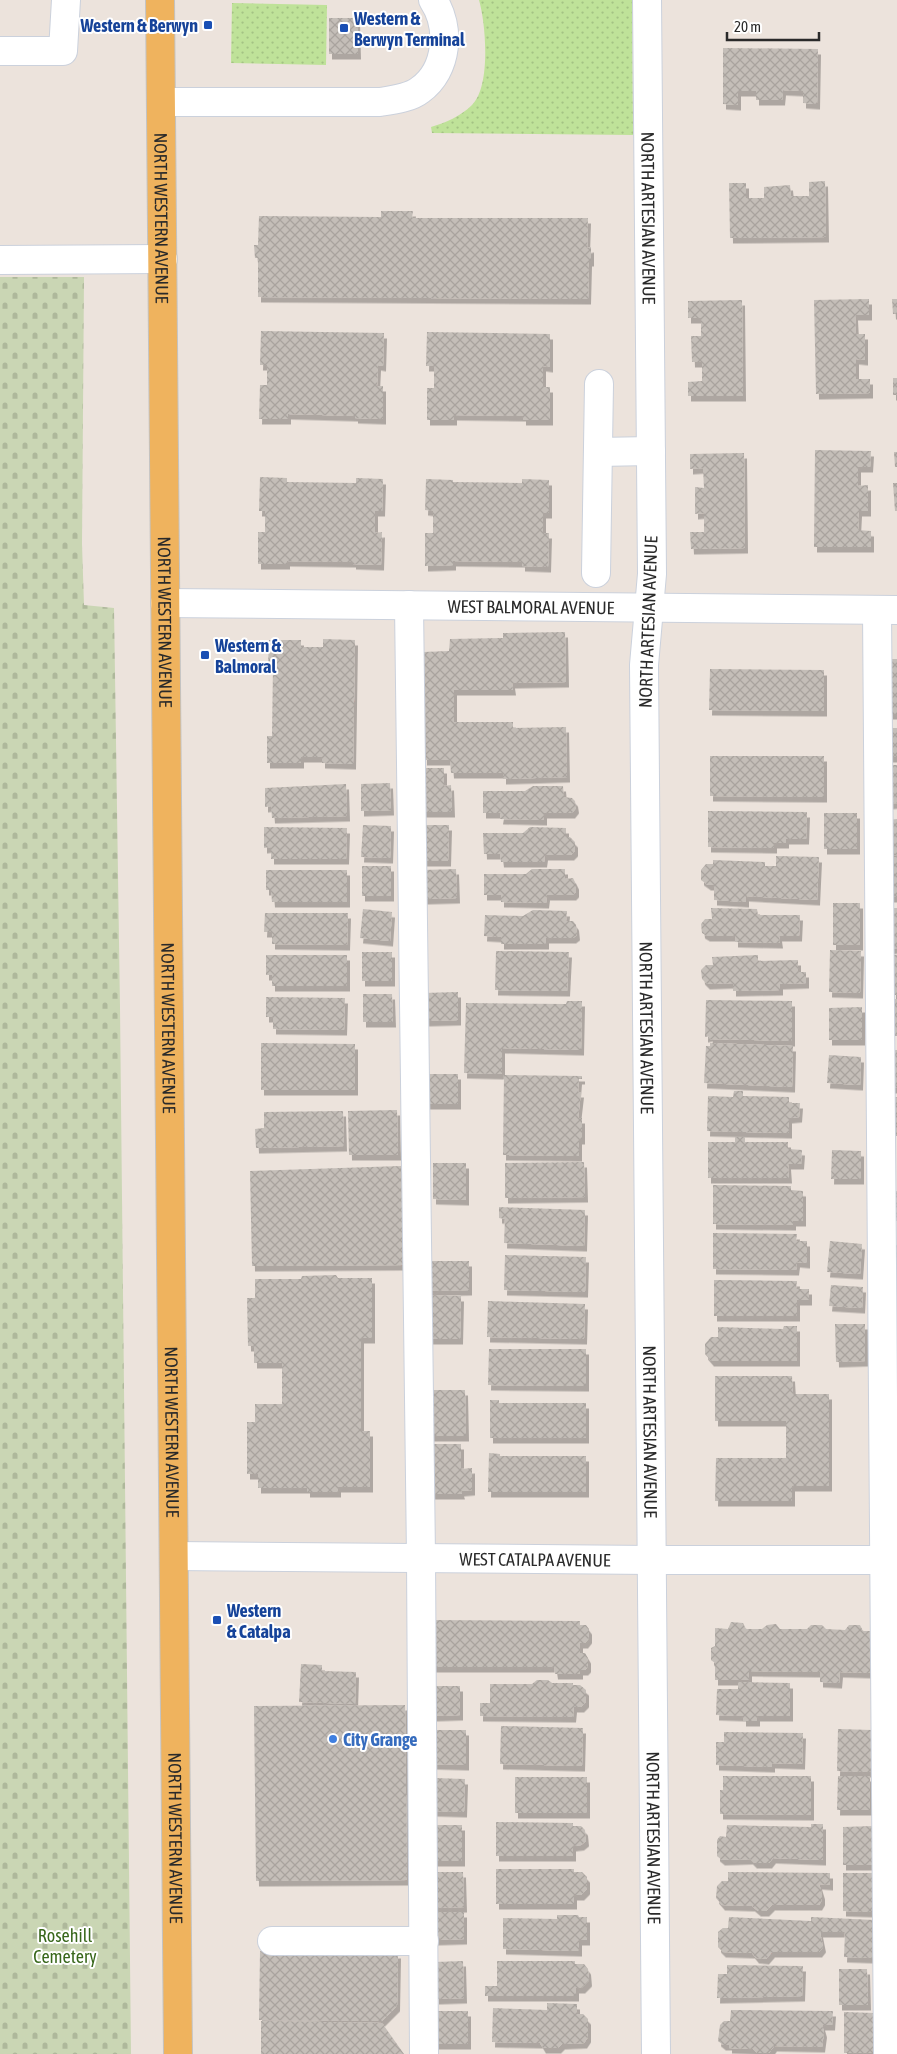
<svg xmlns="http://www.w3.org/2000/svg" width="897" height="2054" viewBox="0 0 897 2054" font-family="'Asap Condensed',sans-serif">
	<style>
		.grass { fill: url(#grass-dots) }
		.cemetery { fill: url(#cemetery-stones) }
		.building { fill: url(#building-cross-hatch); filter: url(#shadow) }
		.lines { fill: none; stroke-linecap: round; stroke-linejoin: round }
		.minor-casing { stroke: #cbd1dc; stroke-width: 30 }
		.major-casing { stroke: #c3c3c3; stroke-width: 30 }
		.minor { stroke: #fff; stroke-width: 28 }
		.major { stroke: #efb35e; stroke-width: 28 }
		.transit-dot { fill: #1a4fb4; stroke: #fff; stroke-width: 2 }
		.shop-dot { fill: #3f7fe0; stroke: #fff; stroke-width: 2 }
		.labels { text-anchor: middle; dominant-baseline: central; stroke-width: 4; stroke-linejoin: round; paint-order: stroke }
		.transit-label { font-size: 18px; font-weight: bold; fill: #164399; stroke: #fff; text-anchor: start }
		.street-label { font-size: 18px; fill: #2a2a2a; stroke: #fff }
		.shop-label { font-size: 18px; font-weight: bold; fill: #366cbe; stroke: #fff; text-anchor: start }
		.park-label { font-size: 18px; fill: #38671b; stroke: #fff }
	</style>
	<defs>
		<pattern id="grass-dots" width="8" height="8" patternUnits="userSpaceOnUse" patternTransform="scale(1.25)"><rect width="8" height="8" fill="#bfe299"/><path d="M2 2h.1M6 6h.1" fill="none" stroke="#a4c284" stroke-width="1.8" stroke-linecap="round"/></pattern>
		<pattern id="cemetery-stones" width="16" height="16" patternUnits="userSpaceOnUse" patternTransform="scale(1.25)"><rect width="16" height="16" fill="#cad6b4"/><path d="M2 7V4a2 2 0 0 1 4 0v3zM10 15v-3a2 2 0 0 1 4 0v3z" fill="#aeb89b"/></pattern>
		<pattern id="building-cross-hatch" width="8" height="8" patternUnits="userSpaceOnUse" patternTransform="scale(1.25)"><rect width="8" height="8" fill="#c4beb8"/><path d="M0 0l8 8M0 8l8-8" fill="none" stroke="#a9a39e"/></pattern>
		<filter id="shadow"><feDropShadow dx="3" dy="5.5" stdDeviation="0" flood-color="#0004"/></filter>
	</defs>
	<rect width="100%" height="100%" fill="#ece3dc"/>
	<g class="grass">
		<path d="M479 0H632L633 135 432 133 431 127C445 123 461 116 472 105 491 86 486 24 479 0Z"/>
		<polygon points="232,3 327,5 326,65 231,63"/>
	</g>
	<polygon class="cemetery" points="0,277 84,277 82,544 84,605 114,608 120,1007 131,2054 0,2054"/>
	<g class="building">
		<polygon points="329,18 357,18 358,54 329,54"/>
		<polygon points="723,48 818,49 817,104 803,103 803,91 783,90 782,100 756,100 756,91 738,91 738,105 723,104"/>
		<polygon points="825,181 826,237 730,238 729,183 746,183 746,198 764,198 764,187 790,185 791,196 809,196 809,182"/>
		<polygon points="381,211 413,211 412,218 588,218 587,248 591,247 591,261 589,261 588,299 258,297 258,258 255,258 254,245 258,245 259,216 381,217"/>
		<polygon points="869,299 869,315 855,315 856,334 865,334 865,360 856,359 856,379 870,379 870,393 816,394 814,300"/>
		<polygon points="892,299 897,299 897,314 893,314"/>
		<polygon points="742,300 743,396 688,396 688,382 702,381 702,362 692,362 691,336 701,336 701,318 688,318 688,301"/>
		<polygon points="261,331 384,333 383,366 378,365 377,386 383,386 383,419 355,418 355,416 288,414 288,419 259,419 260,385 267,385 267,365 260,365"/>
		<polygon points="427,332 550,334 550,367 543,366 543,387 550,387 550,420 523,420 523,416 454,415 454,420 427,420 427,388 434,388 434,366 426,366"/>
		<rect x="893" y="378" width="4" height="17"/>
		<polygon points="815,450 871,451 870,467 858,467 858,486 868,485 868,511 859,511 858,530 871,531 871,547 814,547"/>
		<polygon points="894,452 897,452 897,467 895,467"/>
		<polygon points="744,453 745,548 691,549 690,532 704,532 704,513 695,514 695,487 704,488 703,468 690,469 690,454"/>
		<polygon points="260,477 287,478 287,482 356,483 356,478 383,479 382,511 375,511 375,533 382,532 381,565 353,564 353,562 287,561 287,564 258,564 258,532 265,532 265,511 259,511"/>
		<polygon points="426,479 453,480 453,482 522,483 522,479 549,480 549,513 543,513 543,533 549,533 548,567 522,566 522,562 453,561 453,565 425,566 425,533 433,533 433,511 425,510"/>
		<polygon points="893,483 897,483 897,511 895,511"/>
		<polygon points="565,632 566,682 512,683 513,690 454,690 454,722 513,722 513,728 566,727 567,777 503,779 503,773 451,773 450,760 424,760 423,652 449,651 450,639 503,638 503,633"/>
		<polygon points="323,639 355,640 353,764 322,763 322,757 301,757 301,763 267,763 267,736 272,736 273,666 268,666 269,640 301,640 301,647 323,647"/>
		<polygon points="886,659 897,659 897,714 890,714"/>
		<polygon points="710,669 824,670 824,711 709,710"/>
		<rect x="887" y="728" width="10" height="29"/>
		<polygon points="710,756 824,756 824,797 710,796"/>
		<polygon points="888,765 897,765 897,803 888,804"/>
		<polygon points="426,768 444,768 444,786 451,785 452,812 423,812 423,784 426,784"/>
		<polygon points="390,783 391,810 361,811 361,784"/>
		<polygon points="346,784 347,816 272,818 271,806 265,807 265,788"/>
		<polygon points="533,786 563,786 564,797 572,798 575,801 576,808 572,813 544,813 544,820 500,819 501,813 483,813 483,791 525,791"/>
		<polygon points="708,811 807,812 806,839 786,839 786,843 774,843 774,848 708,847"/>
		<rect x="824" y="813" width="33" height="36"/>
		<polygon points="897,819 897,855 888,856 887,820"/>
		<polygon points="363,825 391,826 390,858 361,857"/>
		<polygon points="423,825 449,825 448,861 422,861"/>
		<polygon points="264,827 347,828 346,859 271,859 271,847 264,848"/>
		<polygon points="530,827 566,828 566,837 570,837 575,842 575,851 571,855 545,855 544,862 501,862 500,854 484,854 483,833 523,833"/>
		<polygon points="776,856 819,857 817,900 746,896 746,902 714,900 714,885 708,885 701,880 701,870 706,864 713,864 713,860 765,862 765,866 776,866"/>
		<polygon points="891,857 897,857 897,897 890,897"/>
		<rect x="362" y="866" width="29" height="30"/>
		<polygon points="456,869 457,898 424,899 423,870"/>
		<polygon points="532,869 565,869 565,879 573,878 576,884 576,892 573,895 547,895 546,903 501,902 501,895 484,895 484,874 526,874"/>
		<polygon points="266,870 347,870 347,902 272,902 271,890 266,890"/>
		<rect x="833" y="903" width="27" height="42"/>
		<polygon points="711,908 757,909 758,915 800,915 799,936 779,936 780,943 735,942 735,936 707,936 702,933 701,924 705,919 712,919"/>
		<polygon points="889,908 897,908 897,948 889,949"/>
		<polygon points="363,909 392,912 390,941 360,938"/>
		<polygon points="533,910 567,911 566,921 573,921 576,925 577,935 573,938 546,938 546,944 501,944 501,937 484,936 485,915 523,916"/>
		<polygon points="265,913 348,913 347,945 272,944 272,932 264,932"/>
		<polygon points="830,950 861,951 860,993 829,992"/>
		<polygon points="496,951 569,952 567,991 495,990"/>
		<rect x="362" y="952" width="30" height="29"/>
		<polygon points="266,955 347,955 347,986 272,986 272,975 266,975"/>
		<polygon points="758,955 758,961 798,960 798,972 806,972 806,983 780,984 780,990 733,991 733,983 707,984 702,979 701,970 706,965 713,965 712,957"/>
		<rect x="893" y="955" width="4" height="40"/>
		<polygon points="458,992 458,1020 423,1021 423,993"/>
		<polygon points="363,994 392,994 393,1022 363,1022"/>
		<polygon points="266,997 345,998 344,1030 273,1029 273,1017 266,1017"/>
		<rect x="894" y="999" width="3" height="37"/>
		<polygon points="706,1000 792,1001 792,1041 709,1039 710,1036 705,1037"/>
		<polygon points="567,1001 582,1001 581,1050 502,1048 502,1074 464,1073 466,1003 566,1004"/>
		<polygon points="862,1007 862,1040 829,1040 829,1008"/>
		<polygon points="261,1043 355,1044 355,1090 261,1090"/>
		<polygon points="710,1043 793,1046 792,1087 704,1083 706,1046 710,1046"/>
		<polygon points="892,1050 897,1050 897,1088 891,1088"/>
		<polygon points="829,1055 861,1057 860,1085 827,1083"/>
		<rect x="424" y="1074" width="34" height="30"/>
		<polygon points="504,1075 582,1076 582,1079 579,1079 578,1092 581,1092 578,1118 582,1118 582,1139 579,1139 579,1156 503,1155"/>
		<polygon points="734,1091 743,1091 743,1096 789,1097 789,1103 800,1103 799,1117 789,1118 789,1133 707,1131 708,1096 733,1097"/>
		<rect x="894" y="1097" width="3" height="39"/>
		<polygon points="397,1110 398,1155 349,1155 348,1111"/>
		<polygon points="343,1111 344,1146 256,1148 255,1129 264,1128 264,1112"/>
		<polygon points="735,1137 745,1137 745,1142 788,1142 788,1149 802,1150 801,1164 788,1164 789,1178 708,1178 708,1142 735,1142"/>
		<polygon points="832,1150 861,1151 861,1179 831,1179"/>
		<polygon points="584,1162 585,1197 505,1198 505,1163"/>
		<polygon points="433,1163 466,1163 466,1200 433,1199"/>
		<polygon points="401,1166 403,1265 252,1266 250,1171"/>
		<polygon points="713,1185 791,1186 791,1190 803,1191 803,1221 793,1221 793,1225 713,1224"/>
		<rect x="895" y="1191" width="2" height="30"/>
		<polygon points="499,1207 585,1210 584,1246 504,1243 505,1219 499,1218"/>
		<polygon points="713,1233 797,1234 796,1241 807,1241 807,1263 797,1262 796,1270 713,1269"/>
		<polygon points="830,1241 862,1244 860,1274 827,1272"/>
		<polygon points="895,1245 897,1245 897,1274 894,1273"/>
		<polygon points="505,1255 586,1257 585,1292 504,1290"/>
		<polygon points="428,1261 469,1261 469,1290 429,1291"/>
		<polygon points="336,1275 338,1278 372,1278 372,1338 361,1338 361,1431 370,1431 370,1487 338,1487 338,1492 307,1492 307,1488 258,1488 258,1474 247,1474 247,1422 255,1422 255,1404 282,1404 282,1363 254,1363 254,1346 248,1346 247,1298 255,1298 255,1279 301,1279 302,1276"/>
		<polygon points="893,1278 897,1278 897,1313 894,1313"/>
		<polygon points="714,1280 797,1281 796,1289 809,1289 809,1300 797,1300 797,1316 714,1316"/>
		<polygon points="831,1285 863,1287 862,1308 829,1306"/>
		<polygon points="430,1295 461,1296 460,1339 429,1339"/>
		<polygon points="488,1301 585,1304 584,1339 487,1337"/>
		<polygon points="835,1324 865,1324 865,1361 836,1362"/>
		<polygon points="784,1326 797,1326 797,1361 711,1361 705,1354 705,1344 711,1337 718,1337 718,1327 783,1329"/>
		<polygon points="489,1349 586,1349 586,1386 488,1385"/>
		<polygon points="715,1376 792,1376 793,1394 829,1394 829,1486 792,1486 792,1501 715,1501 716,1458 786,1458 786,1421 715,1421"/>
		<polygon points="430,1390 465,1390 466,1436 431,1436"/>
		<polygon points="490,1400 499,1400 499,1403 586,1403 586,1438 490,1438"/>
		<polygon points="431,1444 461,1444 461,1469 472,1468 472,1490 461,1491 462,1494 431,1494"/>
		<polygon points="489,1453 500,1454 500,1456 586,1456 586,1492 488,1492"/>
		<polygon points="428,1620 580,1621 580,1625 586,1625 589,1629 589,1638 585,1643 580,1643 580,1653 585,1653 588,1658 588,1667 585,1670 580,1670 580,1674 555,1674 554,1667 427,1667"/>
		<polygon points="731,1622 743,1623 746,1629 762,1629 767,1625 776,1624 780,1629 807,1629 811,1625 822,1625 826,1629 845,1630 849,1625 860,1625 863,1631 871,1631 871,1673 840,1672 839,1683 820,1682 820,1672 749,1671 749,1680 715,1680 715,1663 711,1660 711,1648 715,1646 715,1628 728,1629"/>
		<polygon points="301,1664 322,1665 322,1671 356,1672 355,1704 299,1702"/>
		<polygon points="537,1680 548,1680 552,1683 573,1683 573,1685 580,1685 586,1690 586,1702 581,1707 574,1707 573,1717 480,1716 480,1703 490,1703 490,1684 532,1684"/>
		<polygon points="738,1682 790,1683 790,1716 757,1716 757,1721 743,1721 743,1716 716,1715 717,1689 738,1689"/>
		<polygon points="431,1686 460,1686 460,1715 432,1716"/>
		<polygon points="405,1705 407,1880 256,1881 254,1706"/>
		<polygon points="501,1726 583,1728 582,1766 500,1764"/>
		<polygon points="838,1729 872,1730 871,1772 837,1771"/>
		<polygon points="432,1730 466,1730 466,1765 432,1764"/>
		<polygon points="724,1732 803,1733 802,1764 772,1763 772,1767 716,1765 716,1742 724,1742"/>
		<polygon points="723,1776 811,1776 811,1815 720,1814 720,1790 723,1790"/>
		<polygon points="838,1776 870,1776 870,1810 837,1810"/>
		<rect x="515" y="1777" width="72" height="36"/>
		<polygon points="433,1778 465,1779 464,1812 432,1811"/>
		<polygon points="496,1822 573,1823 573,1826 581,1826 585,1830 586,1841 581,1845 573,1846 573,1856 496,1856"/>
		<polygon points="811,1824 823,1824 823,1860 773,1858 769,1863 754,1863 750,1859 722,1860 717,1856 717,1840 720,1836 726,1837 727,1825 811,1827"/>
		<rect x="433" y="1825" width="29" height="36"/>
		<polygon points="873,1826 872,1865 843,1865 843,1827"/>
		<polygon points="496,1869 574,1869 574,1872 582,1872 587,1877 587,1889 581,1895 574,1895 574,1904 496,1904"/>
		<polygon points="434,1872 463,1872 464,1907 434,1908"/>
		<polygon points="728,1872 830,1873 830,1885 819,1884 822,1894 822,1900 819,1905 772,1905 766,1911 758,1911 752,1906 722,1905 716,1898 717,1886 722,1881 728,1881"/>
		<polygon points="843,1873 874,1873 873,1912 843,1911"/>
		<polygon points="433,1912 464,1912 464,1939 433,1940"/>
		<polygon points="557,1915 578,1915 579,1917 587,1917 587,1940 579,1940 579,1951 503,1949 503,1918 557,1919"/>
		<polygon points="729,1917 811,1921 811,1917 874,1920 872,1958 844,1957 845,1932 820,1932 823,1947 819,1952 772,1952 766,1959 756,1958 752,1953 723,1952 718,1947 718,1932 723,1928 728,1928"/>
		<polygon points="260,1951 398,1953 397,2006 382,2021 259,2020"/>
		<polygon points="463,1961 464,1998 436,1999 435,1962"/>
		<polygon points="497,1961 575,1961 575,1964 584,1964 588,1969 589,1981 582,1988 576,1988 576,1996 485,1996 485,1986 497,1986"/>
		<polygon points="727,1965 803,1966 802,1996 717,1998 718,1974 727,1974"/>
		<polygon points="839,1969 867,1969 868,2005 839,2005"/>
		<polygon points="547,2003 577,2004 577,2014 583,2014 588,2019 588,2037 584,2043 562,2044 558,2048 543,2048 540,2043 492,2042 493,2008 547,2010"/>
		<polygon points="731,2010 833,2011 832,2025 822,2025 824,2032 822,2047 774,2046 769,2053 757,2053 753,2049 729,2048 729,2045 723,2045 718,2041 720,2025 724,2021 730,2021"/>
		<rect x="435" y="2011" width="33" height="33"/>
		<polygon points="844,2012 874,2013 874,2053 844,2053"/>
		<polygon points="261,2021 382,2023 404,2054 261,2054"/>
	</g>
	<g class="lines">
		<g class="minor-casing">
			<g id="minor">
				<path id="s1" d="M647 0 652 574 644 665 656 2054"/>
				<polyline points="0,51 63,51 66,0"/>
				<path d="M161 102H380C393 100 410 98 420 90 448 70 451 27 433 0"/>
				<polyline points="0,260 163,259"/>
				<polyline points="598,452 651,451"/>
				<polyline points="596,573 599,384"/>
				<path id="s2" d="M165 603 897 610"/>
				<polyline points="409,605 421,1557 424,2054"/>
				<polyline points="877,610 888,2054"/>
				<path id="s3" d="M174 1556 652 1560H897"/>
				<polyline points="272,1941 424,1941"/>
			</g>
		</g>
		<g class="major-casing">
			<g id="major">
				<path id="s4" d="M160 0 178 2054"/>
			</g>
		</g>
		<use href="#minor" class="minor"/>
		<use href="#major" class="major"/>
	</g>
	<g class="transit-dot">
		<rect x="203" y="20" width="10" height="10" rx="2.5"/>
		<rect x="339" y="23" width="10" height="10" rx="2.5"/>
		<rect x="200" y="650" width="10" height="10" rx="2.5"/>
		<rect x="212" y="1615" width="10" height="10" rx="2.5"/>
	</g>
	<circle class="shop-dot" cx="333" cy="1739" r="5"/>
	<g class="labels">
		<g class="transit-label">
			<text x="354" y="18">Western &amp;<tspan x="354" dy="21">Berwyn Terminal</tspan></text>
			<text x="198" y="25" text-anchor="end">Western &amp; Berwyn</text>
			<text x="215" y="645">Western &amp;<tspan x="215" dy="21">Balmoral</tspan></text>
			<text x="227" y="1610">Western<tspan x="227" dy="21">&amp; Catalpa</tspan></text>
		</g>
		<g class="street-label">
			<text stroke="none"><textPath href="#s4" startOffset="218">NORTH WESTERN AVENUE</textPath></text>
			<text stroke="none"><textPath href="#s1" startOffset="218">NORTH ARTESIAN AVENUE</textPath></text>
			<text stroke="none"><textPath href="#s2" startOffset="366">WEST BALMORAL AVENUE</textPath></text>
			<text stroke="none"><textPath href="#s4" startOffset="622">NORTH WESTERN AVENUE</textPath></text>
			<text transform="translate(648 622) rotate(-88)">NORTH ARTESIAN AVENUE</text>
			<text stroke="none"><textPath href="#s4" startOffset="1028">NORTH WESTERN AVENUE</textPath></text>
			<text stroke="none"><textPath href="#s1" startOffset="1028">NORTH ARTESIAN AVENUE</textPath></text>
			<text stroke="none"><textPath href="#s4" startOffset="1432">NORTH WESTERN AVENUE</textPath></text>
			<text stroke="none"><textPath href="#s1" startOffset="1432">NORTH ARTESIAN AVENUE</textPath></text>
			<text stroke="none"><textPath href="#s3" startOffset="361">WEST CATALPA AVENUE</textPath></text>
			<text stroke="none"><textPath href="#s4" startOffset="1838">NORTH WESTERN AVENUE</textPath></text>
			<text stroke="none"><textPath href="#s1" startOffset="1838">NORTH ARTESIAN AVENUE</textPath></text>
		</g>
		<g class="shop-label">
			<text x="343" y="1739">City Grange</text>
		</g>
		<g class="park-label">
			<text x="65" y="1935">Rosehill<tspan x="65" dy="21">Cemetery</tspan></text>
		</g>
	</g>
	<path d="M727 32v8h92v-8" fill="none" stroke="#2a2a2a" stroke-width="2.5"/>
	<text x="734" y="32" font-size="15" fill="#2a2a2a" stroke="#ffffff" stroke-width="4" paint-order="stroke">20 m</text>
</svg>
